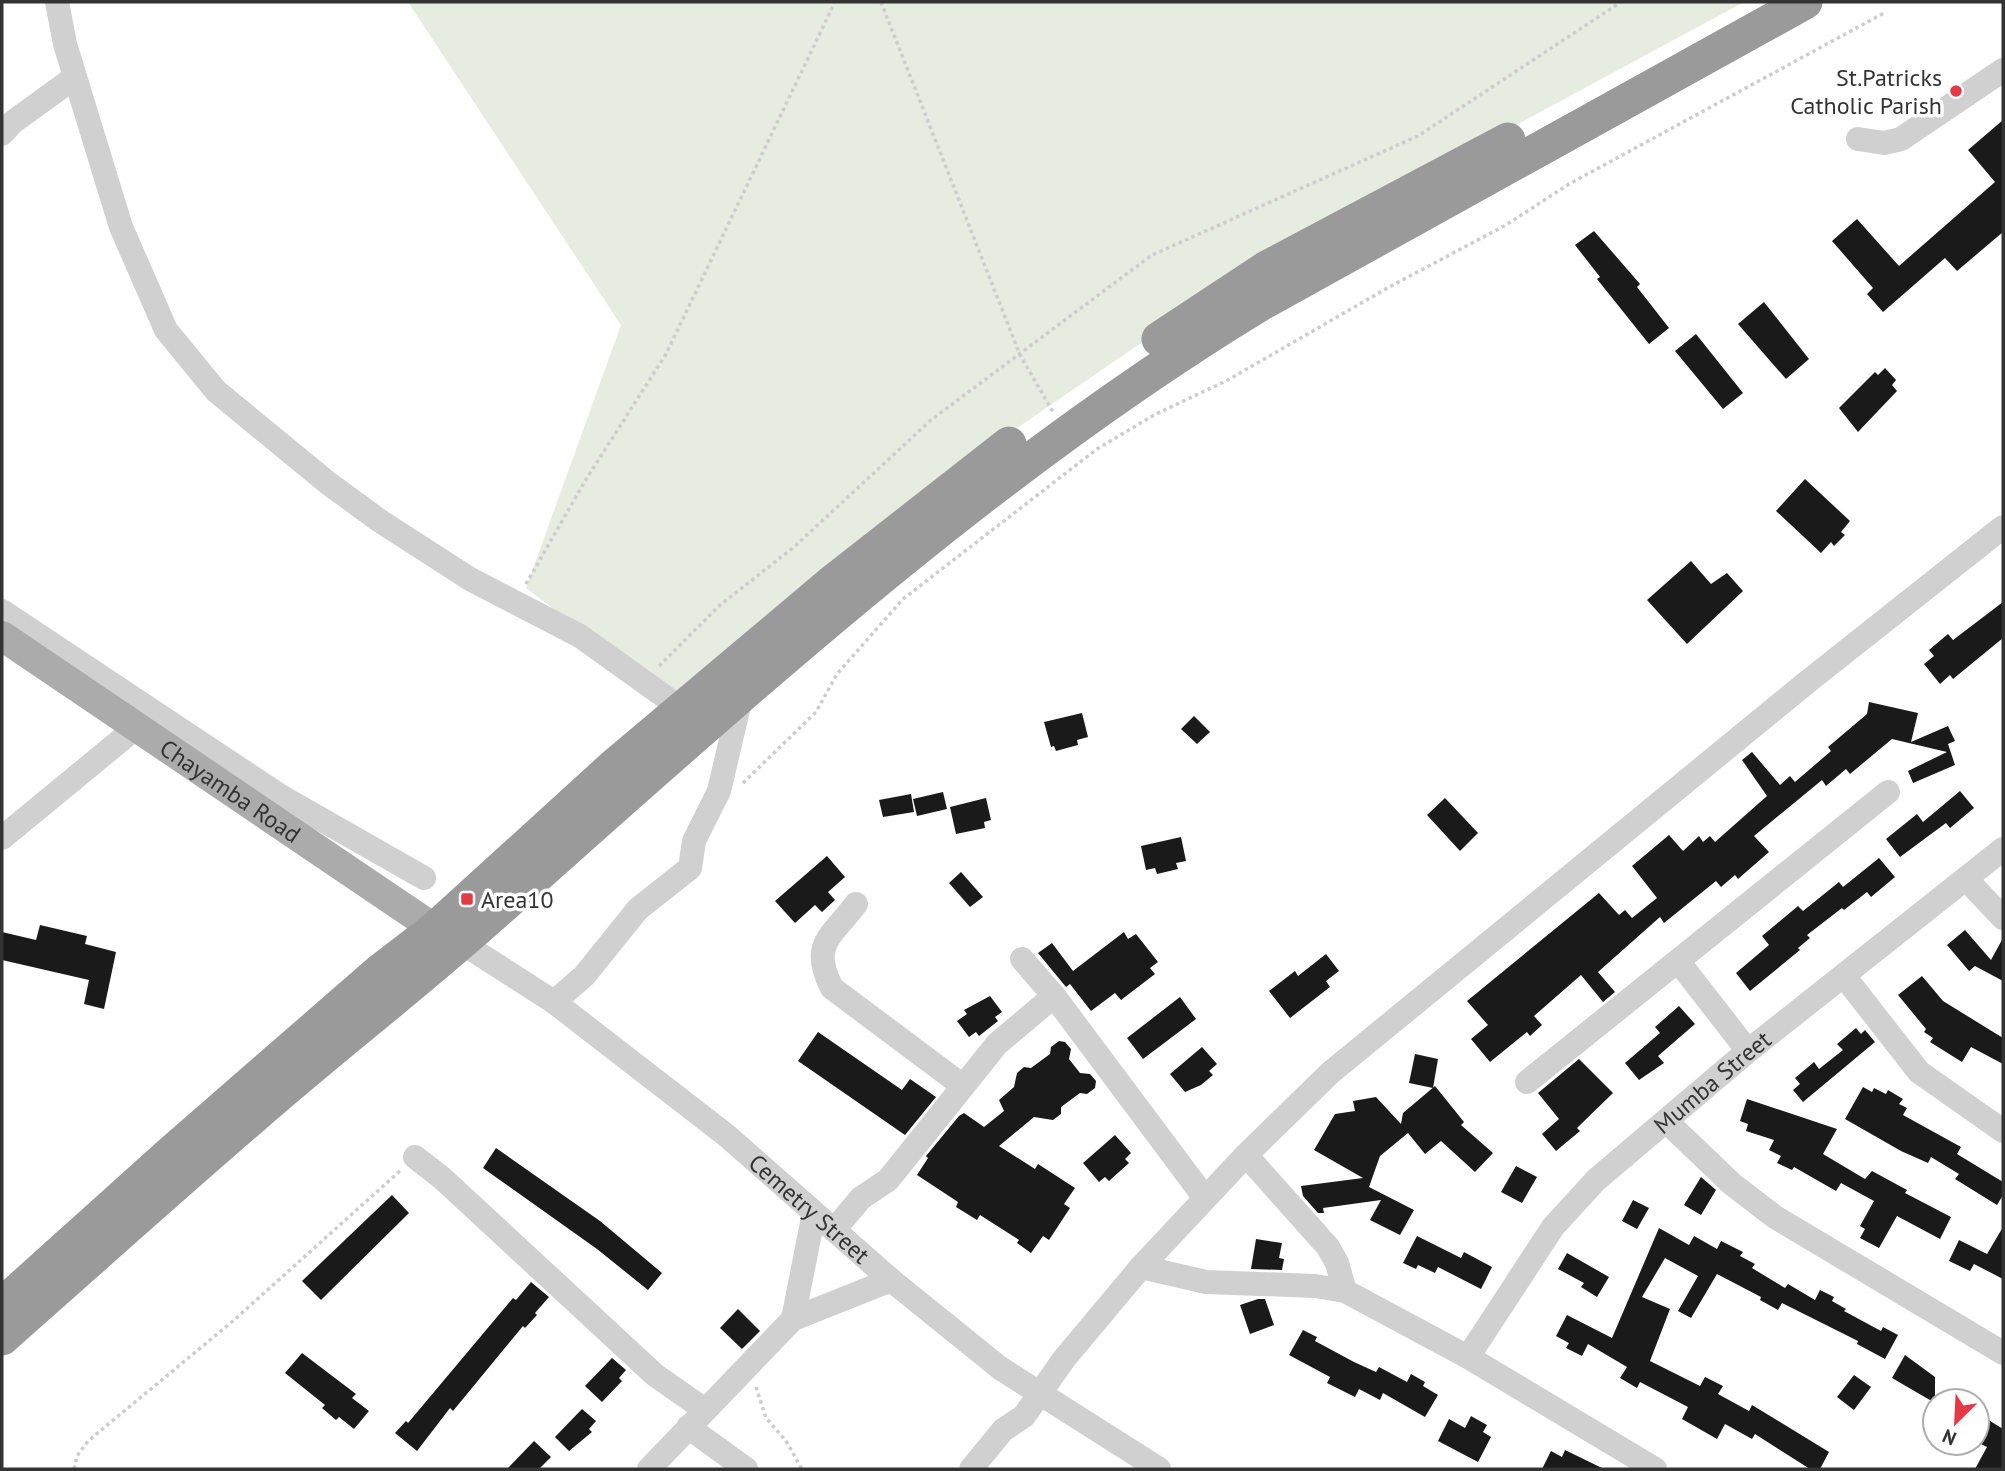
<svg xmlns="http://www.w3.org/2000/svg" width="2005" height="1471" viewBox="0 0 2005 1471" font-family="'PT Sans',sans-serif">
	<style>
		.green { fill: #e6ecdf }
		.building { fill: #1a1a1a }
		.lines { fill: none; stroke-linecap: round; stroke-linejoin: round }
		.path { stroke: #cdcdcd; stroke-width: 3.5; stroke-dasharray: 3.5 3.5; stroke-linecap: butt }
		.minor { stroke: #d0d0d0; stroke-width: 24 }
		.major { stroke: #ababab; stroke-width: 30 }
		.highway { stroke: #9a9a9a; stroke-width: 35 }
		.poi-dot { fill: #e63946; stroke: #fff; stroke-width: 2.5 }
		.labels { text-anchor: middle; dominant-baseline: central; stroke-width: 7; stroke-linejoin: round; paint-order: stroke }
		.poi-label { font-size: 24px; fill: #333; stroke: #fff; text-anchor: end }
		.street-label { font-size: 24px; fill: #333; stroke: #fff }
	</style>
	<rect width="100%" height="100%" fill="#fff"/>
	<polygon class="green" points="408,2 1744,2 1246,271 1017,428 675,700 526,588 621,325"/>
	<g class="building">
		<polygon points="2003,120 2003,232 1957,271 1945,258 1883,312 1867,294 1873,288 1832,241 1857,219 1899,266 1995,182 1968,150"/>
		<polygon points="1594,231 1640,284 1637,287 1669,328 1649,344 1597,279 1600,277 1575,245"/>
		<polygon points="1764,302 1809,359 1786,379 1738,324"/>
		<polygon points="1696,334 1743,393 1723,409 1675,351"/>
		<polygon points="1885,368 1896,380 1892,385 1897,391 1858,432 1839,408 1875,372 1878,375"/>
		<polygon points="1805,479 1850,521 1841,532 1845,535 1834,546 1831,542 1821,553 1776,511"/>
		<polygon points="1691,561 1711,584 1727,573 1743,591 1687,644 1647,600"/>
		<polygon points="2003,602 2003,638 1953,679 1950,675 1940,684 1924,664 1934,656 1929,650 1948,634 1953,640"/>
		<polygon points="1869,702 1918,713 1911,742 1948,726 1955,741 1948,744 1955,765 1913,783 1908,771 1947,752 1892,739 1850,774 1846,769 1826,786 1822,780 1754,836 1769,852 1738,879 1735,875 1721,887 1716,881 1664,923 1660,917 1598,972 1615,992 1603,1002 1581,975 1534,1016 1542,1025 1530,1036 1527,1032 1490,1062 1471,1039 1488,1025 1467,1001 1599,893 1619,915 1625,910 1632,918 1657,898 1632,866 1669,835 1683,851 1699,836 1703,842 1710,836 1715,842 1767,796 1742,760 1752,752 1780,785 1790,776 1795,782 1831,751 1828,747 1867,714"/>
		<polygon points="1082,713 1088,737 1077,740 1078,745 1056,751 1054,746 1051,747 1044,722"/>
		<polygon points="1194,716 1210,732 1197,744 1181,729"/>
		<polygon points="1960,791 1974,808 1950,828 1946,823 1900,857 1886,839 1917,814 1923,822"/>
		<polygon points="943,792 947,809 917,816 913,799"/>
		<polygon points="911,794 914,812 883,817 879,800"/>
		<polygon points="986,798 991,820 984,822 985,828 956,834 950,807"/>
		<polygon points="1445,798 1478,833 1460,851 1427,815"/>
		<polygon points="1181,837 1186,861 1176,863 1178,869 1157,874 1155,868 1146,870 1141,846"/>
		<polygon points="827,856 845,877 828,892 835,900 822,912 815,905 795,923 775,901"/>
		<polygon points="1879,858 1895,877 1871,897 1867,892 1844,910 1842,908 1807,935 1810,938 1798,948 1800,950 1750,991 1736,973 1769,945 1762,936 1798,906 1803,911 1839,882 1843,887"/>
		<polygon points="961,872 983,897 970,907 949,883"/>
		<polygon points="40,925 87,936 85,944 116,952 104,1009 84,1004 89,980 2,960 2,932 36,940"/>
		<polygon points="1965,930 1991,960 2003,938 2003,981 1975,966 1969,971 1947,945"/>
		<polygon points="1124,932 1128,939 1136,934 1158,962 1150,968 1155,974 1121,1000 1115,993 1091,1011 1070,984 1066,987 1038,953 1052,943 1073,971"/>
		<polygon points="1326,954 1339,971 1326,981 1330,987 1290,1018 1269,991 1295,971 1298,976"/>
		<polygon points="1922,976 1943,1001 2003,1038 2003,1064 1971,1047 1962,1062 1930,1042 1933,1038 1924,1032 1926,1029 1898,995"/>
		<polygon points="990,996 1002,1012 995,1017 998,1021 979,1036 976,1032 969,1037 957,1021 967,1014 964,1010"/>
		<polygon points="1180,997 1196,1019 1143,1059 1127,1038"/>
		<polygon points="1679,1006 1695,1024 1658,1056 1664,1063 1639,1080 1625,1063 1660,1033 1655,1027"/>
		<polygon points="1856,1028 1861,1034 1865,1030 1875,1042 1803,1102 1793,1090 1800,1084 1795,1078 1814,1062 1819,1069 1843,1050 1837,1044"/>
		<polygon points="818,1032 902,1090 910,1079 936,1097 905,1135 798,1061"/>
		<polygon points="1059,1041 1065,1042 1071,1049 1069,1059 1080,1073 1090,1074 1096,1081 1095,1088 1087,1094 1080,1093 1061,1107 1061,1114 1053,1120 1034,1117 999,1146 1035,1169 1038,1164 1075,1188 1064,1204 1070,1208 1049,1240 1043,1236 1031,1253 1017,1243 1019,1240 980,1215 977,1220 956,1207 958,1202 917,1175 928,1158 926,1156 959,1116 964,1113 984,1127 1004,1111 999,1100 1014,1087 1017,1073 1024,1067 1031,1068 1050,1054 1051,1047"/>
		<polygon points="1202,1047 1217,1064 1209,1071 1213,1075 1201,1085 1185,1092 1170,1074"/>
		<polygon points="1415,1054 1438,1059 1433,1088 1409,1083"/>
		<polygon points="1579,1059 1613,1093 1577,1128 1580,1131 1556,1151 1542,1134 1559,1119 1538,1093"/>
		<polygon points="1435,1086 1464,1122 1461,1125 1493,1153 1475,1172 1441,1141 1425,1154 1408,1133 1380,1156 1369,1187 1414,1210 1400,1235 1370,1220 1381,1200 1323,1208 1324,1213 1318,1213 1303,1196 1301,1186 1363,1178 1314,1150 1335,1114 1355,1111 1353,1101 1376,1097 1401,1124 1403,1113"/>
		<polygon points="1863,1087 1872,1092 1874,1088 1886,1094 1888,1090 1903,1099 1899,1104 1907,1108 1903,1115 1961,1147 1957,1154 2003,1182 2003,1195 1997,1205 1955,1179 1959,1174 1931,1157 1928,1163 1901,1151 1845,1119"/>
		<polygon points="1747,1099 1837,1129 1823,1154 1865,1179 1872,1171 1907,1190 1905,1193 1951,1217 1940,1239 1897,1216 1879,1248 1860,1238 1865,1229 1860,1226 1874,1201 1841,1183 1836,1191 1794,1167 1792,1170 1777,1163 1781,1156 1769,1150 1774,1140 1746,1131 1748,1124 1740,1121"/>
		<polygon points="1115,1135 1131,1153 1125,1159 1129,1163 1109,1181 1105,1177 1099,1182 1083,1163"/>
		<polygon points="496,1148 600,1221 662,1273 648,1290 597,1249 483,1168"/>
		<polygon points="1516,1166 1537,1177 1522,1203 1501,1192"/>
		<polygon points="1701,1177 1716,1190 1701,1215 1684,1205"/>
		<polygon points="392,1195 409,1213 321,1300 302,1281"/>
		<polygon points="1633,1200 1649,1208 1637,1229 1622,1221"/>
		<polygon points="2003,1227 2003,1279 1974,1264 1970,1271 1949,1261 1959,1240 1987,1254"/>
		<polygon points="1659,1228 1689,1245 1694,1236 1717,1249 1721,1241 1743,1252 1740,1256 1755,1264 1752,1268 1785,1288 1788,1284 1815,1300 1820,1290 1834,1297 1832,1301 1846,1309 1844,1311 1881,1331 1883,1327 1898,1335 1885,1359 1857,1344 1858,1341 1782,1303 1778,1310 1760,1300 1761,1297 1717,1274 1691,1318 1678,1311 1698,1276 1665,1258 1642,1297 1670,1309 1650,1361 1700,1386 1705,1377 1723,1386 1718,1394 1749,1411 1752,1405 1829,1452 1820,1469 1810,1469 1755,1434 1752,1439 1725,1424 1717,1439 1682,1419 1688,1407 1640,1382 1637,1388 1620,1378 1627,1367 1588,1344 1582,1356 1566,1348 1569,1343 1556,1336 1567,1315 1612,1338"/>
		<polygon points="1417,1236 1461,1258 1464,1252 1492,1267 1481,1289 1438,1267 1435,1273 1418,1265 1416,1269 1403,1263"/>
		<polygon points="1256,1239 1282,1243 1279,1258 1284,1259 1282,1270 1251,1269"/>
		<polygon points="1567,1253 1609,1277 1597,1297 1581,1287 1584,1283 1558,1269"/>
		<polygon points="531,1282 549,1297 535,1313 537,1315 525,1328 523,1326 453,1411 450,1408 417,1451 395,1433 406,1421 408,1423 513,1298 516,1300"/>
		<polygon points="1258,1299 1265,1299 1274,1325 1250,1334 1240,1305"/>
		<polygon points="738,1309 760,1331 742,1349 720,1328"/>
		<polygon points="1303,1330 1317,1337 1315,1341 1354,1362 1376,1372 1379,1367 1407,1382 1411,1374 1425,1382 1423,1386 1438,1395 1425,1417 1383,1393 1380,1400 1359,1389 1355,1397 1327,1383 1330,1377 1289,1355"/>
		<polygon points="302,1353 356,1394 352,1398 369,1411 354,1429 339,1417 336,1420 322,1408 325,1405 285,1373"/>
		<polygon points="1905,1355 1935,1377 1935,1403 1892,1378"/>
		<polygon points="612,1358 626,1370 619,1378 622,1381 602,1402 585,1386"/>
		<polygon points="1854,1375 1871,1387 1854,1410 1837,1397"/>
		<polygon points="582,1409 596,1421 589,1429 592,1432 569,1451 555,1437"/>
		<polygon points="1471,1416 1487,1425 1483,1432 1491,1437 1478,1462 1438,1441 1449,1419 1465,1428"/>
		<polygon points="1982,1416 2003,1429 2003,1469 1975,1469 1987,1447 1977,1442 1977,1426"/>
		<polygon points="534,1441 551,1457 539,1469 507,1469"/>
		<polygon points="1565,1450 1604,1469 1542,1469 1551,1451 1562,1457"/>
	</g>
	<g class="lines">
		<g class="path">
			<polyline points="881,2 1020,355 1053,412"/>
			<polyline points="526,584 585,481 666,354 835,2"/>
			<polyline points="659,666 719,606 794,547 931,420 1152,255 1418,136 1621,2"/>
			<polyline points="743,783 816,712 837,674 903,599 1097,449 1154,415 1226,381 1391,286 1506,225 1569,184 1884,13"/>
			<polyline points="756,1387 766,1418 786,1441 802,1469"/>
			<polyline points="74,1469 77,1456 88,1441 233,1321 401,1170"/>
		</g>
		<g class="minor">
			<polyline points="57,2 65,44 121,227 166,330 216,391 328,483 380,521 470,579 580,636 682,709"/>
			<polyline points="2,134 13,122 75,77"/>
			<polyline points="1858,139 1884,143 1901,139 2003,70"/>
			<polyline points="2,611 282,797 424,878"/>
			<polyline points="2,838 138,726"/>
			<polyline points="1966,879 2003,918"/>
			<path d="M856 904C830 938 810 945 832 988L963 1086"/>
			<path id="s1" d="M462 943 554 1002 726 1135 891 1280 1000 1368 1159 1469"/>
			<polyline points="1022,959 1054,996 1205,1198"/>
			<polyline points="1678,961 1748,1051"/>
			<polyline points="1844,976 1919,1072 2003,1131"/>
			<polyline points="554,1002 584,976 638,909 690,868 694,841 719,791 741,697"/>
			<polyline points="1527,1082 1888,792"/>
			<polyline points="1666,1121 1732,1184 1775,1217 2003,1353"/>
			<polyline points="1246,1155 1328,1247 1337,1263 1345,1291"/>
			<polyline points="415,1157 442,1178 655,1375 705,1410"/>
			<polyline points="834,1230 861,1198 888,1180 997,1044 1054,996"/>
			<polyline points="1141,1267 1206,1282 1315,1286 1345,1291 1468,1357 1655,1469"/>
			<polyline points="793,1319 814,1213"/>
			<path id="s2" d="M1468 1357 1553 1227 1596 1180 1748 1051 2003 849"/>
			<polyline points="688,1427 746,1469"/>
			<polyline points="649,1469 793,1319 891,1280"/>
			<polyline points="971,1469 1003,1430 1024,1416 1064,1359 1141,1267 1246,1155 1330,1073 1806,683 2003,527"/>
		</g>
		<path class="major" id="s3" d="M2 636 435 929 455 939"/>
		<g class="highway">
			<polyline points="1159,339 1265,269 1508,140"/>
			<polyline points="2,1305 171,1153 379,972 435,929 613,767 834,581 1009,444"/>
			<path d="M2 1338C86 1264 169 1189 254 1116 334 1046 419 981 498 910 741 695 982 473 1260 304L1805 2"/>
		</g>
	</g>
	<g class="poi-dot">
		<circle cx="1956" cy="91" r="7"/>
		<rect x="460" y="892" width="14" height="14" rx="3.5"/>
	</g>
	<g class="labels">
		<g class="poi-label">
			<text x="1942" y="77">St.Patricks<tspan x="1942" dy="28">Catholic Parish</tspan></text>
			<text x="481" y="899" text-anchor="start">Area10</text>
		</g>
		<g class="street-label">
			<text stroke="none"><textPath href="#s3" startOffset="276">Chayamba Road</textPath></text>
			<text stroke="none"><textPath href="#s2" startOffset="371">Mumba Street</textPath></text>
			<text stroke="none"><textPath href="#s1" startOffset="438">Cemetry Street</textPath></text>
		</g>
	</g>
	<rect width="2005" height="1471" fill="none" stroke="#333333" stroke-width="7"/>
	<g transform="translate(1956 1422) rotate(204)"><circle r="33" fill="#ffffff" stroke="#adadad" stroke-width="2"/>
	<path d="M0-5L12 26L0 18L-12 26Z" fill="#e63946"/>
	<text y="-10" font-size="19" font-weight="bold" text-anchor="middle" fill="#333333">N</text>
	</g>
</svg>
